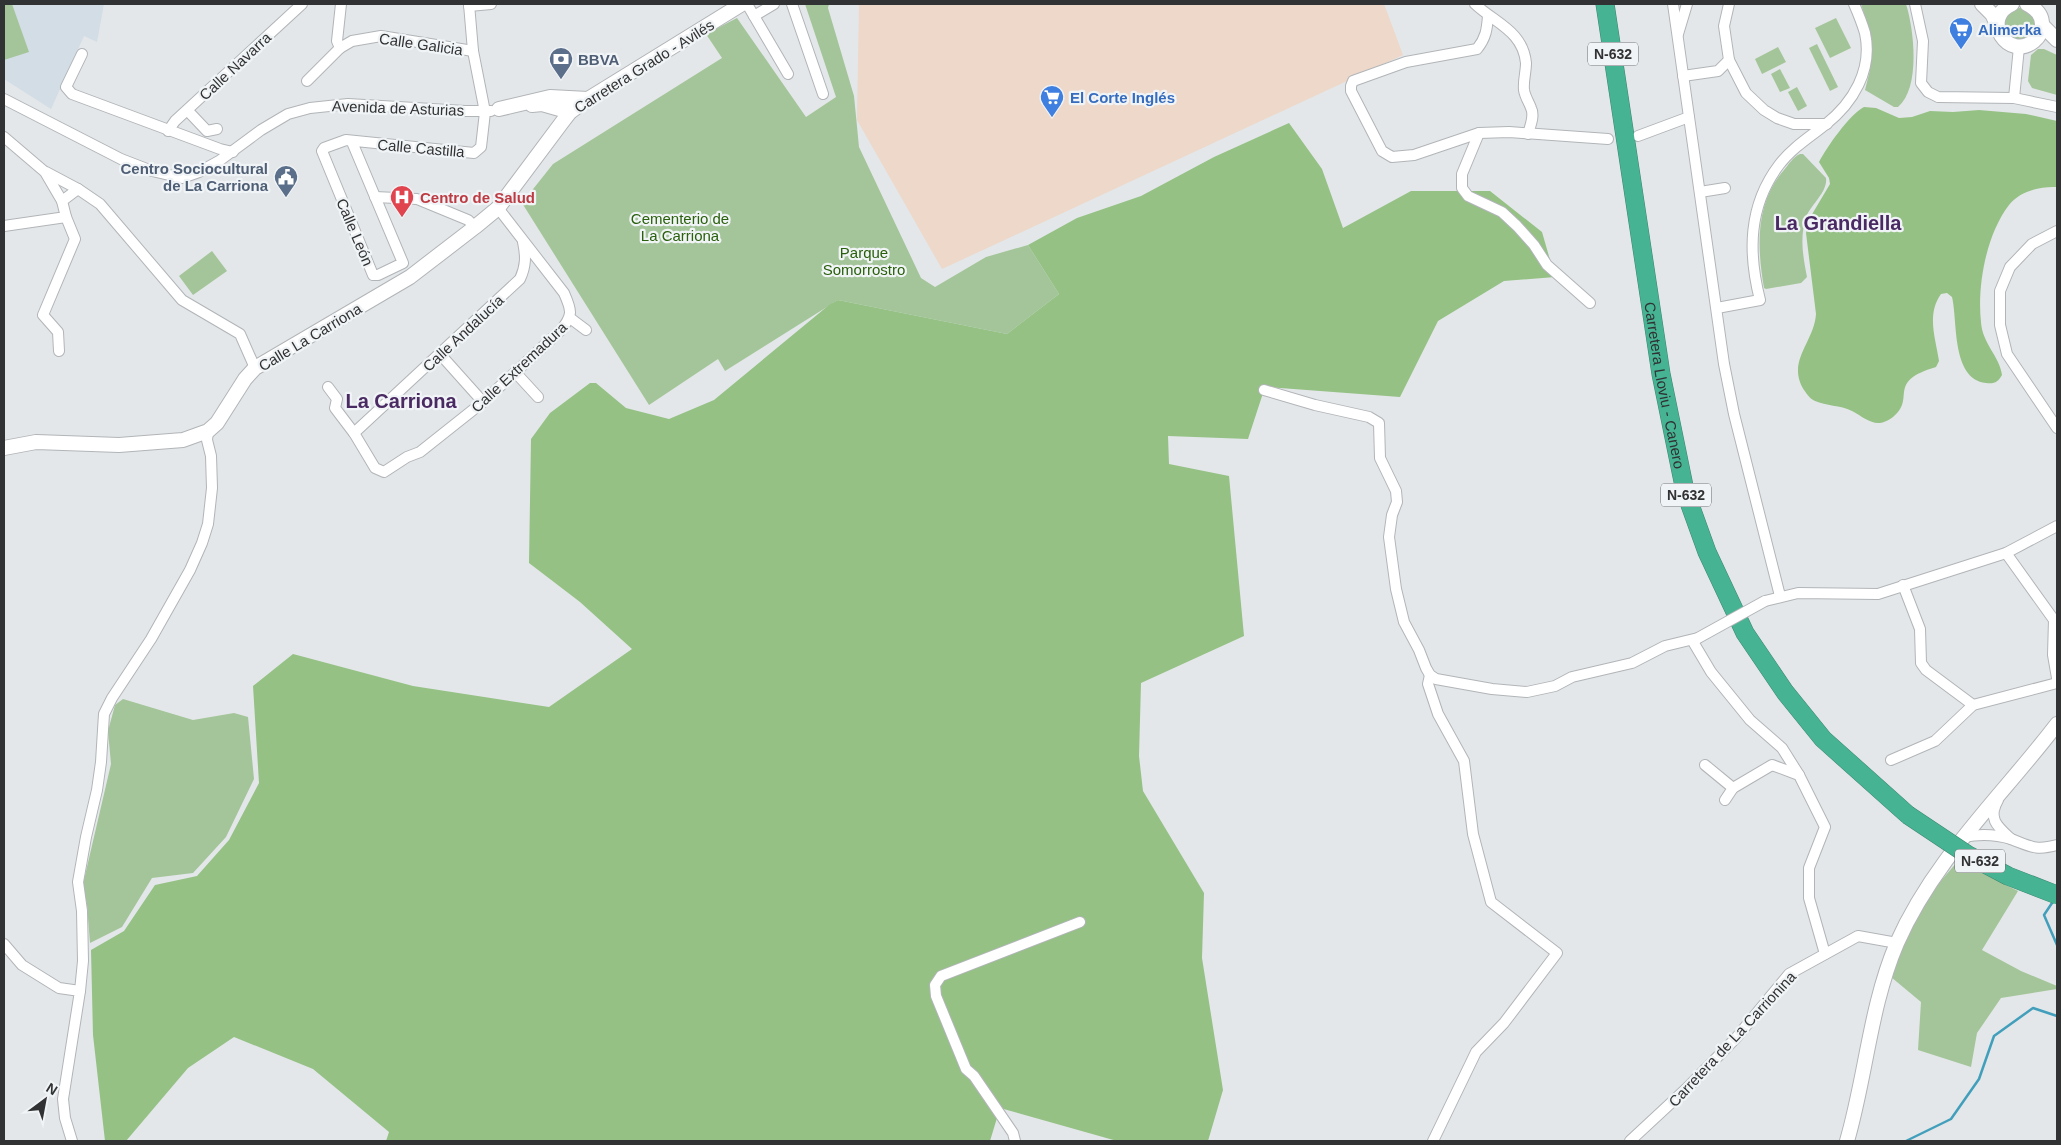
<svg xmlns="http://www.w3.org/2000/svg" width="2061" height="1145" viewBox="0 0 2061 1145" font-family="Arial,sans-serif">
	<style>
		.commercial { fill: #edd8ca }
		.built { fill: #d3dde5 }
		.green { fill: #a4c599 }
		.forest { fill: #95c185 }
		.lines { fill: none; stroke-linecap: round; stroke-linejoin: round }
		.stream { stroke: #429fbc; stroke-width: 2.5 }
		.street-casing { stroke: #b2b5b8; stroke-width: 12 }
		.secondary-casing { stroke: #b2b5b8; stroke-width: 16 }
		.highway-casing { stroke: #3f8671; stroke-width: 19 }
		.street { stroke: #fff; stroke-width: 10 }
		.secondary { stroke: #fff; stroke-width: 14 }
		.highway { stroke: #46b392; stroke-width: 18 }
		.street-bridge-casing { stroke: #b2b5b8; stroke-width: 12; stroke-linecap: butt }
		.highway-bridge-casing { stroke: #3f8671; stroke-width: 19; stroke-linecap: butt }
		.street-bridge { stroke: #fff; stroke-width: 10 }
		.highway-bridge { stroke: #46b392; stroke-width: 18 }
		.labels { text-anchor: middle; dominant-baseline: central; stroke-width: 4.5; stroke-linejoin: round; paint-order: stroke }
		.shield { fill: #f1f4f6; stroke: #6b6c6e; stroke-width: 1 }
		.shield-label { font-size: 14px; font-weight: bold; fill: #313233 }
		.shop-label { font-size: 15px; font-weight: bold; fill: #366cbe; stroke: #f1f4f6; text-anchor: start }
		.street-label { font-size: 15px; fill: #313233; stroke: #f1f4f6 }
		.service-label { font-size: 15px; font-weight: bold; fill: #4e5e75; stroke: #f1f4f6; text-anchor: start }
		.health-label { font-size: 15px; font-weight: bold; fill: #be3a42; stroke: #f1f4f6; text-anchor: start }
		.park-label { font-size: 15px; fill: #29600b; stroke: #f1f4f6 }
		.district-label { font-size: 20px; font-weight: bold; fill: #4a2a63; stroke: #f1f4f6 }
	</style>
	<rect width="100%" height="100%" fill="#e3e7e9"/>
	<polygon class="commercial" points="859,4 1384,4 1403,55 942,269 857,120"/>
	<polygon class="built" points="4,4 104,4 97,42 84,36 51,109 4,79"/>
	<g class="green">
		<polygon points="4,4 12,4 29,52 4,60"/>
		<polygon points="805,4 829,4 828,8 854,96 859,147 921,278 935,287 986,257 1028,245 1059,294 1007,334 838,300 725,371 718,359 649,405 522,203 553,164 722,58 706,34 737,18 806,117 836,97"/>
		<path d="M1861 4H1906C1914 29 1921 88 1898 107H1894L1865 90 1870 70 1872 39Z"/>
		<circle cx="2020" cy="24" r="16"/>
		<polygon points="1836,18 1851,48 1830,58 1815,28"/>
		<polygon points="1817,44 1838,87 1830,91 1809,48"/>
		<polygon points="1778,47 1786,62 1762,74 1755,59"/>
		<polygon points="2038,49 2044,49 2057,55 2057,95 2032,88 2028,81 2031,55"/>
		<polygon points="1780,69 1790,88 1780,92 1771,74"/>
		<polygon points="1797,87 1807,106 1798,111 1788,92"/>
		<path d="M1800 154H1803L1826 178C1828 191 1812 204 1807 215 1799 236 1803 256 1807 277L1801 283 1766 289 1764 288C1757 247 1755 203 1784 170 1789 164 1793 157 1800 154Z"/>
		<polygon points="212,251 227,271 193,295 179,276"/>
		<polygon points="123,699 193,720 234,713 248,717 254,779 226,837 193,873 152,878 122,927 90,943 87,905 83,884 111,764 108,731 115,705"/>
		<polygon points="1958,861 2018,891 1982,950 2021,971 2057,986 2057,989 2001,998 1977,1033 1971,1067 1918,1050 1921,1002 1891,977 1913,913"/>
	</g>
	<g class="forest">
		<path d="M1864 107 1876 108 1899 118 1912 117 1930 111 1953 112 1979 110 2026 114 2057 121V187C2041 186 2020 191 2009 205 1986 235 1977 286 1981 322 1982 343 2000 357 2002 375 1998 382 1995 384 1986 383 1951 379 1958 321 1952 297L1947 293 1941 294C1926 315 1936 339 1939 361L1936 367C1885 382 1917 398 1893 417 1876 430 1867 419 1852 411 1840 405 1826 406 1815 401 1810 399 1807 394 1804 390 1786 361 1814 343 1816 314L1806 233 1811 216 1830 184 1829 178 1819 162C1827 147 1849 115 1864 107Z"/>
		<polygon points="1289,123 1322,169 1343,228 1411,191 1490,191 1542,232 1555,277 1504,281 1438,321 1400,397 1265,387 1248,439 1168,436 1169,464 1229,476 1244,636 1141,683 1139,756 1143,791 1204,893 1202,958 1223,1090 1208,1141 1117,1141 1000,1108 990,1141 386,1141 389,1132 313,1069 234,1037 188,1068 126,1141 105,1141 93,1035 91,950 124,931 155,885 197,876 229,840 259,783 253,686 293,654 413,686 549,707 632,649 580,602 529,563 531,439 550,413 590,383 596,383 626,408 669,419 714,400 829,305 838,300 1007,334 1059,294 1028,245 1077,218 1141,196 1214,157"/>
	</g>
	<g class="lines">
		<g class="stream">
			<polyline points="2054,900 2044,915 2057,945"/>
			<polyline points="1906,1141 1951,1119 1979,1079 1994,1036 2033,1008 2057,1016"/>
		</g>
		<g class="street-casing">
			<g id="street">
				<polyline points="341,4 337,41 340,48 352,41 381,36 473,51"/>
				<polyline points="747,4 788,74"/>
				<polyline points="792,4 823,94"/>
				<path d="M1475 4C1495 23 1523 31 1526 63 1526 72 1523 81 1524 90 1525 97 1529 102 1531 108 1535 116 1530 126 1528 134"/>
				<polyline points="1673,4 1724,364 1734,414 1780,596"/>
				<polyline points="1729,4 1724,26 1729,60 1746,93 1764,110 1777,118 1794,124 1827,124"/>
				<polyline points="1915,4 1923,41 1921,83 1928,92 1938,97 2014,98 2057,107"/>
				<polyline points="469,6 491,4"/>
				<polyline points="754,16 774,4"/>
				<path d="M1488 16C1487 29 1486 38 1477 49L1406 62 1353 81 1351 86V91L1382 151 1392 157 1414 155 1479 133 1509 132 1608 139"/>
				<polyline points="1678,34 1687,4"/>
				<polyline points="82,54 66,87 72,94 220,149 233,152"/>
				<polyline points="1683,76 1718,71 1729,60"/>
				<polyline points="307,81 340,48"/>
				<polyline points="2014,98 2019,47"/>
				<polyline points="4,99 121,159 152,171 182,178 199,172 219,161 261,130 288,114 310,108 348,104 465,111 491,111"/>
				<polyline points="188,111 207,131 217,129"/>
				<polyline points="168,131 175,121 302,4"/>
				<polyline points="1479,133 1462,174 1462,188 1468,196 1502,212 1517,226 1534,245 1547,265 1590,303"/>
				<polyline points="1638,136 1689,117"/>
				<polyline points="4,137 45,172 62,201 66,217 4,226"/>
				<polyline points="352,142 403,263 378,275 373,275 322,151 324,148 346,140 474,153 481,147 485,112 473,51 469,4"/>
				<polyline points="46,172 78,189"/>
				<polyline points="1700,192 1725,188"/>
				<polyline points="375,197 417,199 468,220 475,227"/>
				<polyline points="62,201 78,189 100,204 182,300 240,334 255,368"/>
				<polyline points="2057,231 2032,244 2010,267 2000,291 2000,325 2007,354 2057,428"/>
				<path d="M1717 308 1760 300C1748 253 1748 206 1779 165 1791 149 1808 138 1825 125 1853 103 1873 70 1865 33 1862 23 1858 13 1854 4"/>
				<polyline points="570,318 586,330"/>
				<polyline points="59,351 58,332 43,315 75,239 66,217"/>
				<polyline points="440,354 483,402"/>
				<polyline points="515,372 538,397"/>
				<path d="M328 387 337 399 335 408 354 433 375 468 384 472 407 457 420 452 483 402 561 330C573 315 572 311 564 293L498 208"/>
				<polyline points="1264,390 1315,405 1369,417 1379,423 1380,458 1396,491 1397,502 1392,515 1389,537 1396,589 1404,622 1419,650 1426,668 1430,675 1436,679 1492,689 1527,692 1555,686 1572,677 1632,663 1665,646 1698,638"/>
				<path d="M354 433 520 279C526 266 526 256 523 242"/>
				<polyline points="2006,553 2054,620 2053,655 2057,678"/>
				<polyline points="1903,585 1920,629 1921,663 1926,670 1973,705"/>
				<polyline points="1765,601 1798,593 1878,594 2006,553 2057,526"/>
				<polyline points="1692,640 1711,672 1750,720 1782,748 1799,775"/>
				<polyline points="1430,675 1428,684 1438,714 1464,761 1473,834 1491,902 1557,953 1504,1023 1476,1052 1433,1141"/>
				<polyline points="1891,760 1935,741 1973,705 2057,683"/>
				<polyline points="1705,765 1733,788"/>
				<polyline points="1725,800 1733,788 1772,765 1799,775 1825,827 1809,868 1809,898 1825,954"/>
				<path d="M1998 800C1987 819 1998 827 2011 839"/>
				<path d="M1963 837C1979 834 1995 834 2011 839 2030 846 2035 851 2057 845"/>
				<polyline points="4,944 22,965 59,988 80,991 63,1099 65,1118 72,1141"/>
				<polyline points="80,991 83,961 82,911 78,882 86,837 97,790 101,762 104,714 112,698 151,639 190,570 202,543 208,524 212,488 211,456 207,440 208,431"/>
				<polyline points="1015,1141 1013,1133 974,1076 966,1069 936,996 935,985 941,976 1080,922"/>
				<polyline points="1630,1141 1686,1089 1736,1038 1789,974 1858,936 1897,943"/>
			</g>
		</g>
		<g class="secondary-casing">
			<g id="secondary">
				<polyline points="1982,4 1992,14 1997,24"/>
				<path d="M2012 4C1980 18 2008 62 2034 41 2039 37 2042 31 2042 24 2042 14 2035 8 2027 4"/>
				<polyline points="2042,25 2057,40"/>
				<polyline points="532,105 542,104 570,112"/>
				<polyline points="499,109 550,97 588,99"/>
				<polyline points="4,448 36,442 119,445 183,440 208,431 217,423 245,379 255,368 410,277 475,227 498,208 563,121 570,112 588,99 742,4"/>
				<path d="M1847 1141C1866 1076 1870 1006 1897 943 1934 859 2002 796 2057 724"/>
			</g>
		</g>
		<g class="highway-casing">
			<g id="highway">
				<path id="s1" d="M1605 4 1661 374 1685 491 1707 552 1745 633 1785 692 1823 739 1908 815"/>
			</g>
		</g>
		<use href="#street" class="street"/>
		<use href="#secondary" class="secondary"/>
		<use href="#highway" class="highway"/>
		<g class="street-bridge-casing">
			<polyline id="street-bridge" points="1698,638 1765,601"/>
		</g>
		<g class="highway-bridge-casing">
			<polyline id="highway-bridge" points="1908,815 1968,855 2008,876 2057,895"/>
		</g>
		<use href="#street-bridge" class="street-bridge"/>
		<use href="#highway-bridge" class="highway-bridge"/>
	</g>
	<defs>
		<g id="supermarket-pin" transform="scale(1.25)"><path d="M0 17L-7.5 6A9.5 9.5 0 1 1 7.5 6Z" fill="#3f7fe0" stroke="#f1f4f6"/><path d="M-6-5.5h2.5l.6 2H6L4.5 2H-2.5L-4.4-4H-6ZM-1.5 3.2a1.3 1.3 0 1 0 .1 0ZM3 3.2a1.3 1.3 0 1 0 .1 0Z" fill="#fff"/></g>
		<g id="bank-pin" transform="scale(1.25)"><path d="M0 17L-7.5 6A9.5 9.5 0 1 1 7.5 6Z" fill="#5c6f8a" stroke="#f1f4f6"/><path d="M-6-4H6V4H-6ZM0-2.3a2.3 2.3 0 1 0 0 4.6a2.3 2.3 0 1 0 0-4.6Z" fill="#fff"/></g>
		<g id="civic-pin" transform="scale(1.25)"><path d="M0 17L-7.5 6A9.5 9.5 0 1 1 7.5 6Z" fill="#5c6f8a" stroke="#f1f4f6"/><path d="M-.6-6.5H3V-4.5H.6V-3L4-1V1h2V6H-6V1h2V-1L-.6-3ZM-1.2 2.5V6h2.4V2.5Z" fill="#fff"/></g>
		<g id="hospital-pin" transform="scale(1.25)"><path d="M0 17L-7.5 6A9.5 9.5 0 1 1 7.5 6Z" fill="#e0444e" stroke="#f1f4f6"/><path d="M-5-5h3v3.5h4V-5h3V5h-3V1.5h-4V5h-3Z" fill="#fff"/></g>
	</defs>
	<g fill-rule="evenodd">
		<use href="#supermarket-pin" x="1961" y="29"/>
		<use href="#bank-pin" x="561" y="59"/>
		<use href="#supermarket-pin" x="1052" y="97"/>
		<use href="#civic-pin" x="286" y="177"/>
		<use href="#hospital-pin" x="402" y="197"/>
	</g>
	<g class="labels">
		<g class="shield">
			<rect x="1588" y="42.5" width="50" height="23" rx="4"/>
			<rect x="1661" y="483.5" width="50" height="23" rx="4"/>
			<rect x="1955" y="849.5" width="50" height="23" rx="4"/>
		</g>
		<g class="shield-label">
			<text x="1613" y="54">N-632</text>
			<text x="1686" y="495">N-632</text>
			<text x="1980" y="861">N-632</text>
		</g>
		<g class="shop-label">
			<text x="1978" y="29">Alimerka</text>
			<text x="1070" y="97">El Corte Inglés</text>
		</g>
		<g class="street-label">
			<text transform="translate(421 44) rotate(8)">Calle Galicia</text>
			<text transform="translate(235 66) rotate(-43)">Calle Navarra</text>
			<text transform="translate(644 66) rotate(-32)">Carretera Grado - Avilés</text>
			<text transform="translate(398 108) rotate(2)">Avenida de Asturias</text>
			<text transform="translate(421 148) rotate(5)">Calle Castilla</text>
			<text transform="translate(355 232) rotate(67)">Calle León</text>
			<text transform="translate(463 333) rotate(-43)">Calle Andalucía</text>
			<text transform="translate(310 337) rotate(-31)">Calle La Carriona</text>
			<text transform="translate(519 367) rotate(-43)">Calle Extremadura</text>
			<text stroke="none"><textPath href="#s1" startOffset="386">Carretera Lloviu - Canero</textPath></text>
			<text transform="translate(1732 1039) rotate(-47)">Carretera de La Carrionina</text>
		</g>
		<g class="service-label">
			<text x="578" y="59">BBVA</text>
			<text x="268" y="168" text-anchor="end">Centro Sociocultural<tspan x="268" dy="17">de La Carriona</tspan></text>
		</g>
		<g class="health-label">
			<text x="420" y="197">Centro de Salud</text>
		</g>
		<g class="park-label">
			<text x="680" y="218">Cementerio de<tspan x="680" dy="17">La Carriona</tspan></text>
			<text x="864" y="252">Parque<tspan x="864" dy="17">Somorrostro</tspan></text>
		</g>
		<g class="district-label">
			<text x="1838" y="223">La Grandiella</text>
			<text x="401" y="401">La Carriona</text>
		</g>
	</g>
	<rect width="2061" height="1145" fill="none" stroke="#313233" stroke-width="10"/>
	<g transform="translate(45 1100) rotate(32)" stroke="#f1f4f6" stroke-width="4" paint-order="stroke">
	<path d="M0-4L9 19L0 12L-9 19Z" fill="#313233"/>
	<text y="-8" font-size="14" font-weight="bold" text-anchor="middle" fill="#313233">N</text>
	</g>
</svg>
